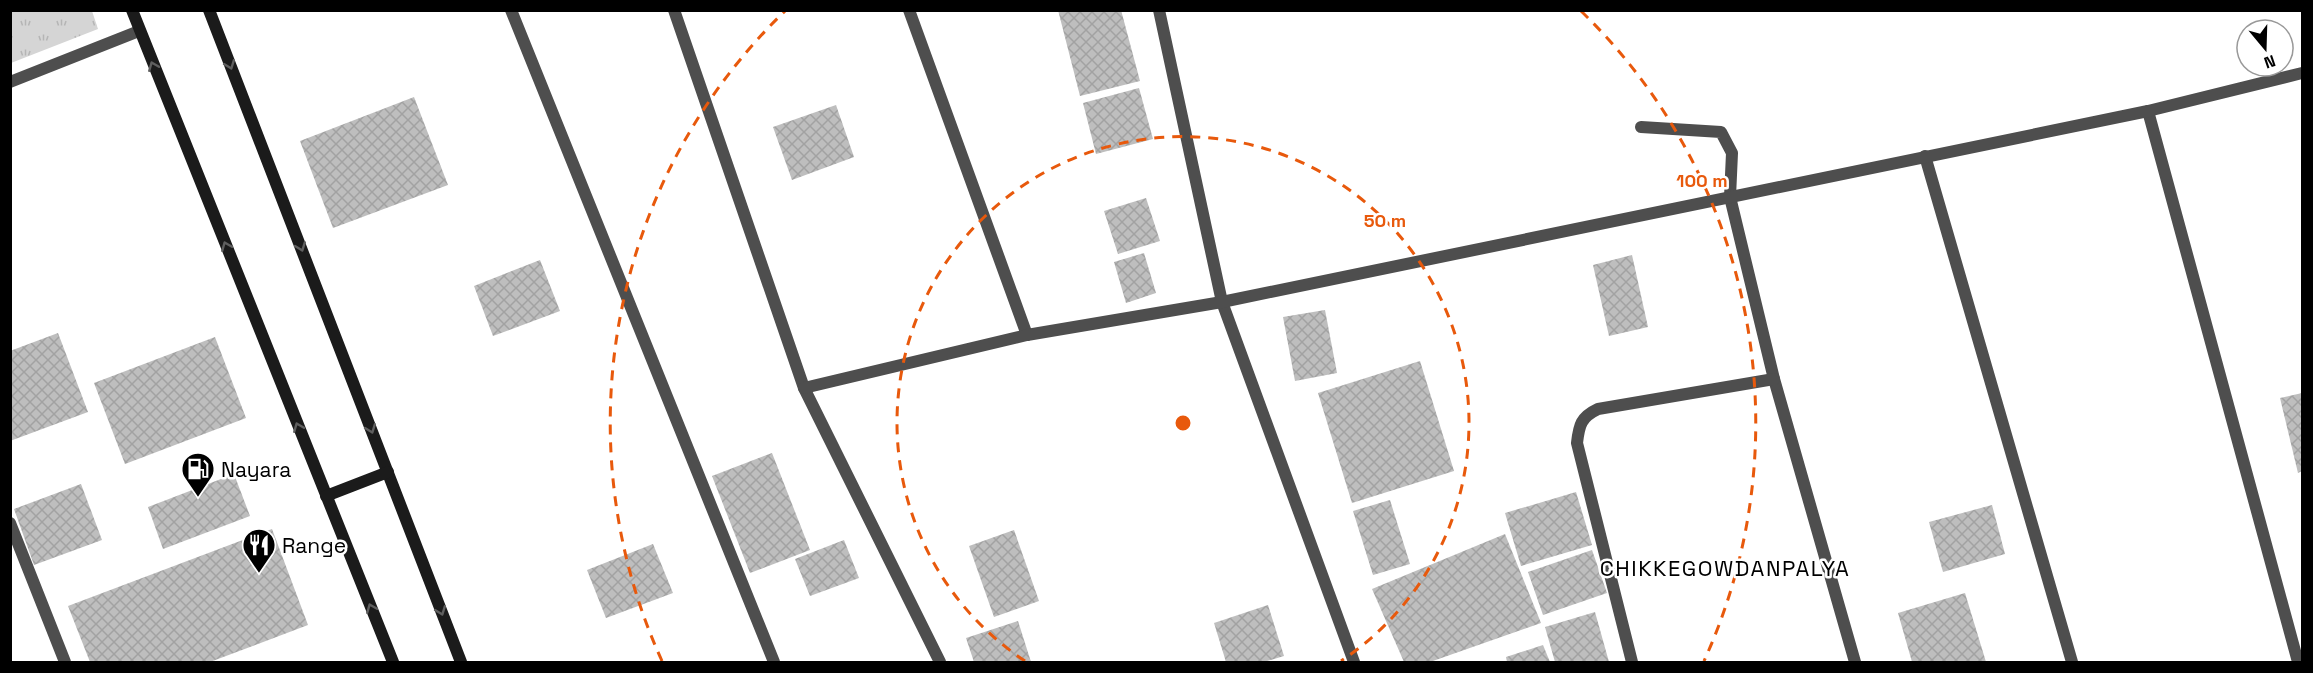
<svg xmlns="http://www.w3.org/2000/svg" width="2313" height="673" viewBox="0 0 2313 673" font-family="'Space Grotesk',sans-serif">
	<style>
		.grass { fill: url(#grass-tufts) }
		.building { fill: url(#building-cross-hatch) }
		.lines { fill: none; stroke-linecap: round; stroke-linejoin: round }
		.minor { stroke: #4e4e4e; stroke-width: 12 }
		.secondary { stroke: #1b1b1b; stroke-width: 12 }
		.oneway { stroke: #5f5f5f }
		.ring { fill: none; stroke: #e8590c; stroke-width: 3; stroke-dasharray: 10 8 }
		.labels { text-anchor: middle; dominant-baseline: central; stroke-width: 5; stroke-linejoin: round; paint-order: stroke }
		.poi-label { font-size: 21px; fill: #000; stroke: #fff; text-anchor: start }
		.neighbourhood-label { font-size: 22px; letter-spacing: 1.5px; fill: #000; stroke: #fff }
		.centre { fill: #e8590c; stroke: #fff; stroke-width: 3 }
		.ring-label { font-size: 18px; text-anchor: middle; font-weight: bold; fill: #e8590c; stroke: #fff; stroke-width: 5; stroke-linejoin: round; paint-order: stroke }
	</style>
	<defs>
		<pattern id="grass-tufts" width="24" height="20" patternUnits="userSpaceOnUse" patternTransform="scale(1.5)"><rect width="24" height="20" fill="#d5d5d5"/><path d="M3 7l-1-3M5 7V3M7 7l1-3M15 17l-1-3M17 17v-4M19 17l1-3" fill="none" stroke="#b5b5b5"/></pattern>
		<pattern id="building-cross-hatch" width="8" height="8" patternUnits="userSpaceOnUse" patternTransform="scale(1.5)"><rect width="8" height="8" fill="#bebebe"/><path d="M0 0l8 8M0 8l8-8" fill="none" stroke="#a2a2a2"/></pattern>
	</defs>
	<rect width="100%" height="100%" fill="#fff"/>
	<polygon class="grass" points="11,10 92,11 98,29 11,63"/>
	<g class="building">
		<polygon points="1058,10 1121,10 1140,81 1080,96"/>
		<polygon points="1139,88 1153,139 1096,154 1083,103"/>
		<polygon points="414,97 448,185 333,228 300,141"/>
		<polygon points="836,105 854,157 792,180 773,127"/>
		<polygon points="1146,198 1160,241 1118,254 1104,211"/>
		<polygon points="1144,253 1156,293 1126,303 1114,262"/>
		<polygon points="1632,255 1648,327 1609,336 1593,265"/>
		<polygon points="540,260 560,311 493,336 474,286"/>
		<polygon points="1325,310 1337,373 1295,381 1283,317"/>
		<polygon points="58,333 88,412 10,441 10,351"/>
		<polygon points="215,337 246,418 125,464 94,383"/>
		<polygon points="1420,361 1454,471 1352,503 1318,393"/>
		<polygon points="2302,393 2302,471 2298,473 2280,398"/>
		<polygon points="772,453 810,550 750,573 712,476"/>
		<polygon points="234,474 250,516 163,549 148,507"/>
		<polygon points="81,484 102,540 34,565 14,509"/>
		<polygon points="1576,492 1592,545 1521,566 1505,513"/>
		<polygon points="1390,500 1410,564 1373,575 1353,511"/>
		<polygon points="1992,505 2005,554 1943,572 1929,522"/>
		<polygon points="272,529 308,625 210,662 90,662 68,606"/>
		<polygon points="1014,530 1039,601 994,617 969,546"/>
		<polygon points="1505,534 1541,623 1430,662 1404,662 1372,589"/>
		<polygon points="844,540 859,578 810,596 795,559"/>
		<polygon points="653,544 673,593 606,618 587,570"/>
		<polygon points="1592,550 1607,593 1543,615 1528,572"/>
		<polygon points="1965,593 1986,662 1912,662 1898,613"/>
		<polygon points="1268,605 1284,656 1264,662 1226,662 1214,623"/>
		<polygon points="1595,612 1609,662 1555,662 1545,627"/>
		<polygon points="1018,621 1031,662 974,662 966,638"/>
		<polygon points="1543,645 1550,662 1507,662 1506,657"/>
	</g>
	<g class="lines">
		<g class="minor">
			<polyline points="511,10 774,662"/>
			<polyline points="674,10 804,388 940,662"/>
			<polyline points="909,10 1027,335"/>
			<polyline points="1159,10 1222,302 1354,662"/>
			<polyline points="10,82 139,31"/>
			<polyline points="2148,111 2298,662"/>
			<polyline points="1641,127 1721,132 1732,153 1730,197 1774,379 1855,662"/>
			<polyline points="1925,156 2072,662"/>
			<polyline points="804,388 1027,335 1222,302 2148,111 2302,73"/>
			<polyline points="10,523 65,662"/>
			<path d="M1632 662 1577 443C1579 425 1581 417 1598 409L1774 379"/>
		</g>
		<g class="secondary">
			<polyline points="132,10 393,662"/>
			<polyline points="209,10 461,662"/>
			<polyline points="326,496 388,472"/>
		</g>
	</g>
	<defs><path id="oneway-chevron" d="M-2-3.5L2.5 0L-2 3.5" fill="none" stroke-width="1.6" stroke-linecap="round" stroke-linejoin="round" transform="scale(1.5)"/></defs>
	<g class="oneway">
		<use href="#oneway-chevron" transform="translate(230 65) rotate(69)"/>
		<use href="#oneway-chevron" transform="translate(153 66) rotate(-112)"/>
		<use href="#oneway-chevron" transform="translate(226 246) rotate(-112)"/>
		<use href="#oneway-chevron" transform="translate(301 247) rotate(69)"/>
		<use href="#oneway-chevron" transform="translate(298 427) rotate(-112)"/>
		<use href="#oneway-chevron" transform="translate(371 429) rotate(69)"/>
		<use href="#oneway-chevron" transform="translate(371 608) rotate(-112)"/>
		<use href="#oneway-chevron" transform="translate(441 611) rotate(69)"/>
	</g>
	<g class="ring">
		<path d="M1025 661A286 286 0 1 1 1341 661"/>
		<path d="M662 661A573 573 0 0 1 785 11M1581 11A573 573 0 0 1 1704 661"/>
	</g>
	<defs>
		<g id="fuel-pin" transform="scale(1.725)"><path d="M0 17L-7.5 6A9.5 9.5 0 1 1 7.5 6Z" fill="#000" stroke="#fff"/><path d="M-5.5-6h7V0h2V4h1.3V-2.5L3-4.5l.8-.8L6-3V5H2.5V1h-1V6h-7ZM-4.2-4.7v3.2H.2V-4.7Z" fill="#fff"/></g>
		<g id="restaurant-pin" transform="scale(1.725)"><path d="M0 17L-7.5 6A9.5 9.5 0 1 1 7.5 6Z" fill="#000" stroke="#fff"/><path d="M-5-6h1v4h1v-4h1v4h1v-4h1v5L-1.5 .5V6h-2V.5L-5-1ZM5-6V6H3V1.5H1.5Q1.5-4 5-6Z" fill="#fff"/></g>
	</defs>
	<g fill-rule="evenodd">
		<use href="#fuel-pin" x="198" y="469"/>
		<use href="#restaurant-pin" x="259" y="545"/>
	</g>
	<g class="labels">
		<g class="poi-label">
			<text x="221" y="469">Nayara</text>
			<text x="282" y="545">Range</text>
		</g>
		<g class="neighbourhood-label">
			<text x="1725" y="568">CHIKKEGOWDANPALYA</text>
		</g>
	</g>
	<circle cx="1183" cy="423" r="9" class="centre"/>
	<g class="ring-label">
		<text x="1702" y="187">100 m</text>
		<text x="1385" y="227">50 m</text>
	</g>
	<rect width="2313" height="673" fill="none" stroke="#000000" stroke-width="24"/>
	<g transform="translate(2265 48) rotate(161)"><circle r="28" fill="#ffffff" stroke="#999999" stroke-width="1.5"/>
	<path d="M0-4.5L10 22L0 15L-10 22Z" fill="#000000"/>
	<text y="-9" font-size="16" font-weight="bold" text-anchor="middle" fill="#000000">N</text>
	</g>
</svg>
